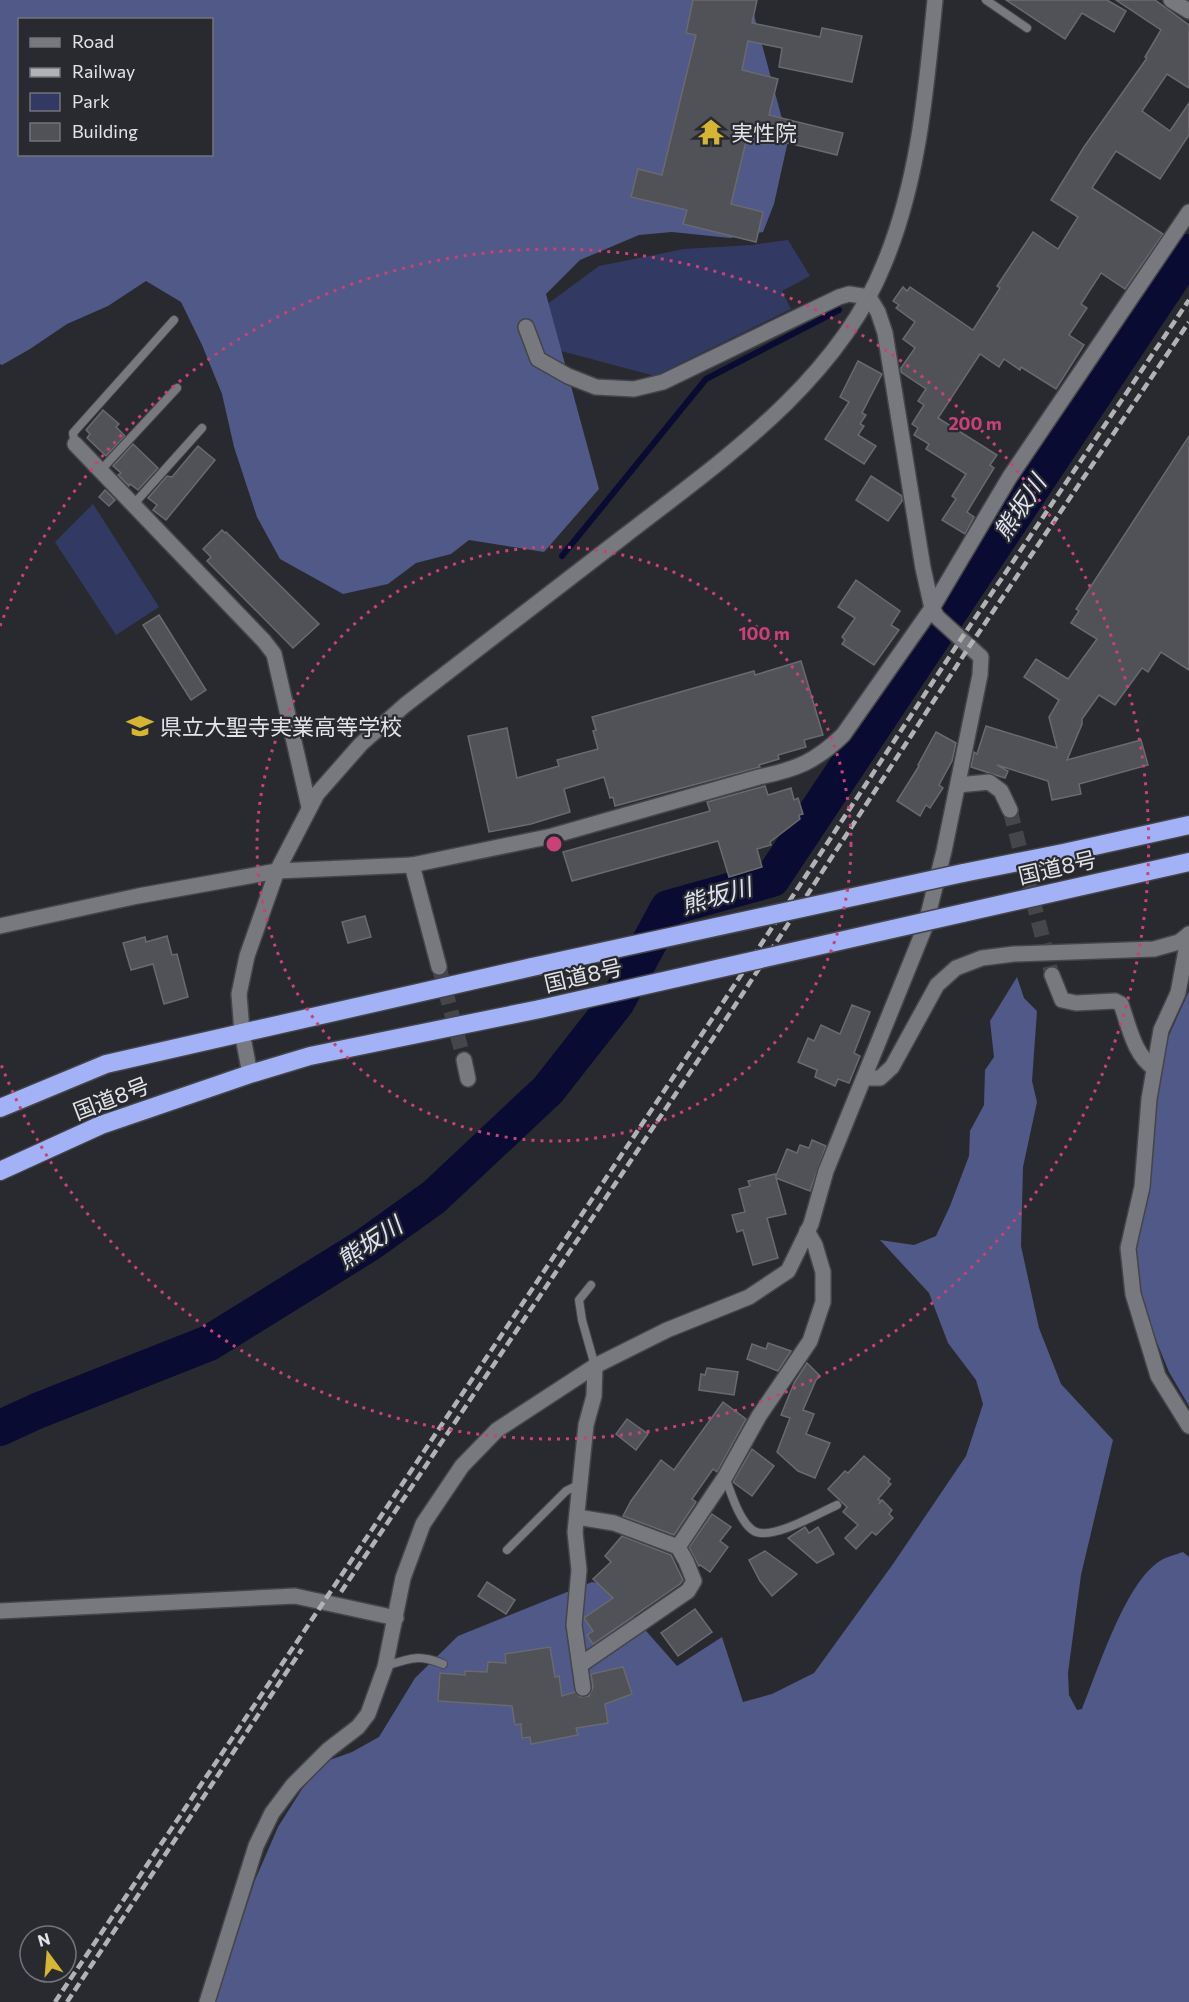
<svg xmlns="http://www.w3.org/2000/svg" width="1189" height="2002" viewBox="0 0 1189 2002" font-family="Commissioner,'Noto Sans JP',sans-serif">
	<style>
		.green { fill: #323a63 }
		.forest { fill: #505987; fill-rule: evenodd }
		.lines { fill: none; stroke-linecap: round; stroke-linejoin: round }
		.stream { stroke: #0a0b32; stroke-width: 6 }
		.river { stroke: #0a0b32; stroke-width: 36 }
		.building { fill: #505257; stroke: #696a6f; stroke-width: 1.5 }
		.street-tunnel { stroke: #45464b; stroke-width: 15; stroke-dasharray: 15 8; stroke-linecap: butt }
		.lane-casing { stroke: #444549; stroke-width: 10 }
		.street-casing { stroke: #444549; stroke-width: 18 }
		.secondary-casing { stroke: #444549; stroke-width: 18 }
		.highway-casing { stroke: #444549; stroke-width: 21 }
		.lane { stroke: #77797e; stroke-width: 8 }
		.street { stroke: #77797e; stroke-width: 15 }
		.secondary { stroke: #77797e; stroke-width: 15 }
		.highway { stroke: #a3b2f7; stroke-width: 18 }
		.rail { stroke: #b1b2b5; stroke-width: 4.5; stroke-dasharray: 9 4.5; stroke-linecap: butt }
		.highway-bridge-casing { stroke: #444549; stroke-width: 21; stroke-linecap: butt }
		.highway-bridge { stroke: #a3b2f7; stroke-width: 18 }
		.ring { fill: none; stroke: #c94177; stroke-width: 3; stroke-dasharray: 3 6 }
		.labels { text-anchor: middle; dominant-baseline: central; stroke-width: 4.5; stroke-linejoin: round; paint-order: stroke }
		.poi-label { font-size: 22px; fill: #e3e4e7; stroke: #292a2f; text-anchor: start }
		.street-label { font-size: 22px; fill: #e3e4e7; stroke: #292a2f }
		.water-label { font-size: 24px; font-style: italic; fill: #dfe3f3; stroke: #292a2f }
		.centre { fill: #c94177; stroke: #292a2f; stroke-width: 3 }
		.ring-label { font-size: 18px; text-anchor: middle; font-weight: bold; fill: #c94177; stroke: #292a2f; stroke-width: 4.5; stroke-linejoin: round; paint-order: stroke }
	</style>
	<rect width="100%" height="100%" fill="#292a2f"/>
	<g class="green">
		<polygon points="788,240 810,276 782,291 791,309 655,376 535,344 538,311 599,266 684,249 752,245"/>
		<polygon points="93,504 159,607 116,635 55,542"/>
	</g>
	<g class="forest">
		<path d="M0 0H750L788 141 774 204 763 232 730 238 672 232 639 235 580 260 546 294 599 489 544 552 469 540 451 554 416 563 388 584 343 594 280 559 257 517 234 447 222 394 202 345 181 302 146 281 108 306 67 324 30 349 2 365 0 364ZM20 20H212V154H20Z"/>
		<path d="M1017 977 1024 998 1037 1011 1032 1081 1037 1102 1023 1167 1021 1246 1039 1328 1061 1384 1113 1440 1081 1575 1068 1673 1069 1695 1077 1710 1082 1709C1098 1670 1124 1587 1157 1563 1164 1557 1175 1555 1183 1552L1189 1557V2002H215L255 1880 278 1827 302 1789 327 1761 352 1752 379 1737 415 1678 458 1636 592 1582 602 1584 618 1599 677 1666 722 1637 743 1702 772 1694 814 1673 893 1564 966 1456 983 1404 976 1380 948 1343 929 1293 880 1240 914 1245 936 1236 950 1206 969 1156 970 1131 984 1105 985 1070 994 1057 990 1021Z"/>
		<polygon points="1189,991 1189,1406 1169,1372 1151,1328 1140,1289 1135,1254 1149,1195 1157,1090 1166,1042"/>
	</g>
	<g class="lines">
		<polyline class="stream" points="562,556 706,379 839,310"/>
		<polyline class="river" points="0,1428 37,1411 209,1343 367,1245 434,1197 548,1090 617,1002 668,908 772,879 1189,252"/>
	</g>
	<g class="building">
		<polygon points="693,0 757,0 752,23 820,37 822,28 862,36 852,82 779,67 782,48 748,41 742,70 778,79 769,115 843,133 837,155 748,133 731,204 763,212 756,242 683,224 687,210 631,197 638,169 662,175 696,35 686,33"/>
		<polygon points="1006,0 1107,0 1126,11 1114,32 1082,13 1065,39"/>
		<polygon points="1116,0 1155,0 1189,25 1189,88 1167,74 1142,111 1170,131 1189,103 1189,135 1160,179 1116,151 1092,188 1163,234 1125,289 1101,273 1081,304 1087,308 1069,335 1084,345 1056,389 1021,367 1020,370 1004,359 999,367 980,354 938,418 997,455 990,465 994,468 967,512 974,517 965,534 942,520 956,499 952,496 966,474 926,449 929,444 914,435 918,428 912,424 924,405 918,401 926,389 901,372 901,368 915,348 903,339 915,322 896,308 899,305 893,301 903,287 907,291 910,287 973,330 1000,288 997,286 1033,232 1058,249 1078,217 1051,200 1084,147 1147,58 1145,57 1161,30"/>
		<polygon points="858,361 882,374 862,413 866,415 860,424 864,426 858,435 876,446 864,464 825,439 849,402 840,397"/>
		<polygon points="103,410 119,424 116,427 125,436 106,456 87,438 90,434 86,430"/>
		<polygon points="1189,436 1189,670 1161,652 1148,672 1142,668 1115,705 1099,695 1082,719 1082,724 1067,760 1141,740 1148,765 1079,784 1081,794 1052,800 1048,781 997,765 1008,771 1005,778 971,767 974,752 977,754 986,726 1057,748 1049,717 1059,700 1024,677 1036,659 1068,679 1097,639 1071,623 1079,611 1076,609"/>
		<polygon points="133,444 158,468 138,490 130,484 129,486 118,475 121,473 113,466"/>
		<polygon points="198,446 215,460 166,520 153,510 157,505 148,498 167,476 172,477"/>
		<polygon points="871,476 902,496 902,501 888,521 856,500"/>
		<polygon points="105,490 115,500 109,506 99,497"/>
		<polygon points="222,530 225,533 226,532 319,624 293,648 207,561 211,557 203,549"/>
		<polygon points="856,580 900,611 891,625 899,630 874,665 842,644 845,640 842,637 855,618 838,607"/>
		<polygon points="159,615 206,690 191,700 143,625"/>
		<polygon points="801,661 823,735 804,740 806,747 778,755 779,759 759,765 760,767 615,806 613,797 610,798 604,777 564,789 570,812 531,824 489,832 468,736 507,728 517,778 559,766 557,760 598,749 593,731 596,730 592,717 754,671 755,675"/>
		<polygon points="936,732 956,743 952,761 939,785 943,788 930,808 926,805 920,816 897,801 919,766 918,765"/>
		<polygon points="765,786 768,795 791,788 794,800 798,798 803,814 799,815 800,819 770,842 771,845 757,849 762,867 729,877 718,841 572,881 563,852 710,811 707,802"/>
		<polygon points="365,916 371,937 348,943 342,922"/>
		<polygon points="167,936 172,955 177,954 188,997 164,1004 153,964 131,970 123,943 145,937 146,942"/>
		<polygon points="852,1005 870,1012 854,1053 860,1056 849,1083 838,1079 835,1086 815,1077 817,1070 798,1062 808,1038 814,1041 821,1025 840,1034"/>
		<polygon points="812,1140 826,1146 810,1191 776,1178 786,1214 767,1218 778,1258 753,1265 743,1230 737,1232 732,1215 745,1212 739,1189 750,1186 748,1181 775,1174 776,1176 787,1149 797,1153 800,1145 809,1148"/>
		<polygon points="768,1343 791,1351 778,1371 747,1359 752,1344 766,1349"/>
		<polygon points="807,1363 820,1376 816,1380 803,1410 814,1414 806,1434 830,1443 815,1478 798,1471 777,1452 790,1418 781,1415 794,1383"/>
		<polygon points="707,1368 738,1372 734,1395 699,1390 701,1374 705,1375"/>
		<polygon points="723,1402 746,1419 717,1472 713,1469 692,1499 696,1502 674,1535 623,1516 631,1501 661,1460 674,1470"/>
		<polygon points="627,1419 648,1434 636,1450 616,1434"/>
		<polygon points="752,1449 774,1466 752,1496 733,1482"/>
		<polygon points="864,1456 890,1479 888,1482 891,1484 878,1499 881,1501 879,1504 882,1500 892,1510 889,1514 893,1518 876,1535 872,1532 856,1549 845,1538 858,1525 843,1512 847,1507 828,1489 845,1471 848,1473"/>
		<polygon points="712,1514 731,1527 720,1541 728,1547 710,1572 700,1565 699,1566 689,1547"/>
		<polygon points="805,1527 809,1533 818,1527 834,1554 817,1563 788,1538"/>
		<polygon points="622,1536 671,1555 683,1580 680,1584 593,1644 587,1635 593,1631 584,1618 613,1598 593,1579 611,1562 605,1556"/>
		<polygon points="765,1551 797,1574 772,1596 760,1581 749,1560"/>
		<polygon points="487,1582 515,1600 506,1614 478,1596"/>
		<polygon points="695,1609 712,1632 678,1656 661,1633"/>
		<polygon points="550,1647 555,1677 559,1676 562,1696 575,1692 580,1697 589,1696 593,1687 591,1674 623,1667 632,1694 605,1704 608,1723 576,1728 578,1735 531,1744 530,1737 522,1738 521,1724 515,1725 512,1706 438,1701 440,1673 465,1675 465,1671 487,1672 488,1662 506,1663 505,1654"/>
	</g>
	<g class="lines">
		<g class="street-tunnel">
			<polyline points="1010,810 1052,975"/>
			<polyline points="439,967 464,1060"/>
		</g>
		<g class="lane-casing">
			<g id="lane">
				<polyline points="986,0 1027,28"/>
				<polyline points="75,444 73,433 174,320"/>
				<polyline points="100,471 177,388"/>
				<polyline points="133,505 202,428"/>
				<polyline points="591,1285 579,1300 582,1320 595,1366"/>
				<path d="M725 1477C731 1492 739 1522 754 1531 771 1541 819 1513 837 1505"/>
				<polyline points="507,1550 566,1491 580,1484"/>
				<path d="M386 1666C410 1658 419 1654 443 1664"/>
			</g>
		</g>
		<g class="street-casing">
			<g id="street">
				<polyline points="1171,0 1189,11"/>
				<polyline points="75,444 264,641 274,654 309,807"/>
				<polyline points="958,785 989,782 1001,791 1010,810"/>
				<polyline points="412,865 439,967"/>
				<path d="M0 926 138 896 277 871 412 865 552 836 759 777C797 769 815 762 843 735L932 608 1009 478 1189 212"/>
				<polyline points="1189,934 1178,993 1161,1030 1149,1099 1142,1187 1128,1248 1133,1294 1158,1376 1189,1426"/>
				<path d="M1052 975 1062 1000 1076 1003 1115 1001 1121 1004C1129 1026 1134 1055 1154 1068"/>
				<polyline points="464,1060 468,1079"/>
				<polyline points="865,1078 880,1078 892,1067 937,985 956,968 982,958 1014,954 1154,949 1179,942 1189,934"/>
				<polyline points="577,1517 614,1523 678,1547 686,1561 694,1581 688,1591 580,1665"/>
				<polyline points="678,1547 725,1477 759,1416 810,1341 823,1302 823,1272 815,1245 807,1231"/>
				<polyline points="0,1611 295,1596 396,1618"/>
				<polyline points="583,1688 574,1625 579,1570 575,1532 586,1425 594,1396 595,1366"/>
				<polyline points="207,2002 256,1846 272,1813 293,1785 328,1750 358,1727 368,1714 385,1667 403,1578 423,1524 462,1466 497,1430 595,1366 667,1330 749,1297 788,1271 811,1224 826,1171 925,927 944,851 980,675 981,657 937,617 932,608 923,568 885,333 878,312 869,297 849,294 839,297 663,382 634,389 596,387 568,376 538,359 526,327"/>
			</g>
		</g>
		<g class="secondary-casing">
			<path id="secondary" d="M250 1074 242 1032 239 994 247 956 277 871 317 794 361 744 405 705C478 649 550 593 623 537 720 462 837 382 884 264 919 180 926 90 935 0"/>
		</g>
		<g class="highway-casing">
			<g id="highway">
				<polyline points="963,873 1063,853 1189,825"/>
				<polyline points="963,913 1189,862"/>
				<polyline points="0,1108 106,1064 532,967"/>
				<polyline points="0,1171 101,1125 250,1074 310,1056 540,1009"/>
			</g>
		</g>
		<use href="#lane" class="lane"/>
		<use href="#street" class="street"/>
		<use href="#secondary" class="secondary"/>
		<use href="#highway" class="highway"/>
		<g class="rail">
			<polyline points="341,1592 730,1013 969,647 1189,322"/>
			<polyline points="55,2002 323,1603 720,1007 961,639 1189,300"/>
			<polyline points="67,2002 302,1649"/>
		</g>
		<g class="highway-bridge-casing">
			<g id="highway-bridge">
				<polyline points="532,967 963,873"/>
				<polyline points="540,1009 963,913"/>
			</g>
		</g>
		<use href="#highway-bridge" class="highway-bridge"/>
	</g>
	<g class="ring">
		<circle cx="554" cy="844" r="297"/>
		<path d="M0 626A595 595 0 1 1 0 1062"/>
	</g>
	<defs>
		<g id="temple-bare" transform="scale(2.07)"><path d="M0-6L5-2H3V0L6.5 2.5H4V6H1.5V3h-3V6H-4V2.5H-6.5L-3 0V-2H-5Z" fill="#d5b534" stroke="#292a2f" stroke-width="2.5" paint-order="stroke"/></g>
		<g id="school-bare" transform="scale(2.07)"><path d="M0-5L7-2L0 1L-7-2ZM-4 1L0 2.5L4 1V4Q0 6-4 4Z" fill="#d5b534" stroke="#292a2f" stroke-width="2.5" paint-order="stroke"/></g>
	</defs>
	<g fill-rule="evenodd">
		<use href="#temple-bare" x="711" y="132"/>
		<use href="#school-bare" x="140" y="726"/>
	</g>
	<g class="labels">
		<g class="poi-label">
			<text x="731" y="132">実性院</text>
			<text x="160" y="726">県立大聖寺実業高等学校</text>
		</g>
		<g class="street-label">
			<text transform="translate(1057 867) rotate(-13)">国道8号</text>
			<text transform="translate(583 975) rotate(-13)">国道8号</text>
			<text transform="translate(111 1098) rotate(-21)">国道8号</text>
		</g>
		<g class="water-label">
			<text transform="translate(1019 507) rotate(-56)">熊坂川</text>
			<text transform="translate(716 895) rotate(-16)">熊坂川</text>
			<text transform="translate(369 1242) rotate(-34)">熊坂川</text>
		</g>
	</g>
	<circle cx="554" cy="844" r="9" class="centre"/>
	<g class="ring-label">
		<text x="975" y="430">200 m</text>
		<text x="764" y="640">100 m</text>
	</g>
	<rect x="18" y="18" width="195" height="138" fill="#292a2f" stroke="#737479" stroke-width="1.5"/>
	<rect x="30" y="38" width="30" height="9" fill="#77797e" stroke="#737479" stroke-width="1.5"/>
	<text x="72" y="48" font-size="18" fill="#e3e4e7">Road</text>
	<rect x="30" y="68" width="30" height="9" fill="#b1b2b5" stroke="#737479" stroke-width="1.5"/>
	<text x="72" y="78" font-size="18" fill="#e3e4e7">Railway</text>
	<rect x="30" y="93" width="30" height="18" fill="#323a63" stroke="#737479" stroke-width="1.5"/>
	<text x="72" y="108" font-size="18" fill="#e3e4e7">Park</text>
	<rect x="30" y="123" width="30" height="18" fill="#505257" stroke="#737479" stroke-width="1.5"/>
	<text x="72" y="138" font-size="18" fill="#e3e4e7">Building</text>
	<g transform="translate(48 1954) rotate(344)"><circle r="28" fill="#292a2f" stroke="#737479" stroke-width="1.5"/>
	<path d="M0-4.5L10 22L0 15L-10 22Z" fill="#d5b534"/>
	<text y="-9" font-size="16" font-weight="bold" text-anchor="middle" fill="#e3e4e7">N</text>
	</g>
</svg>
